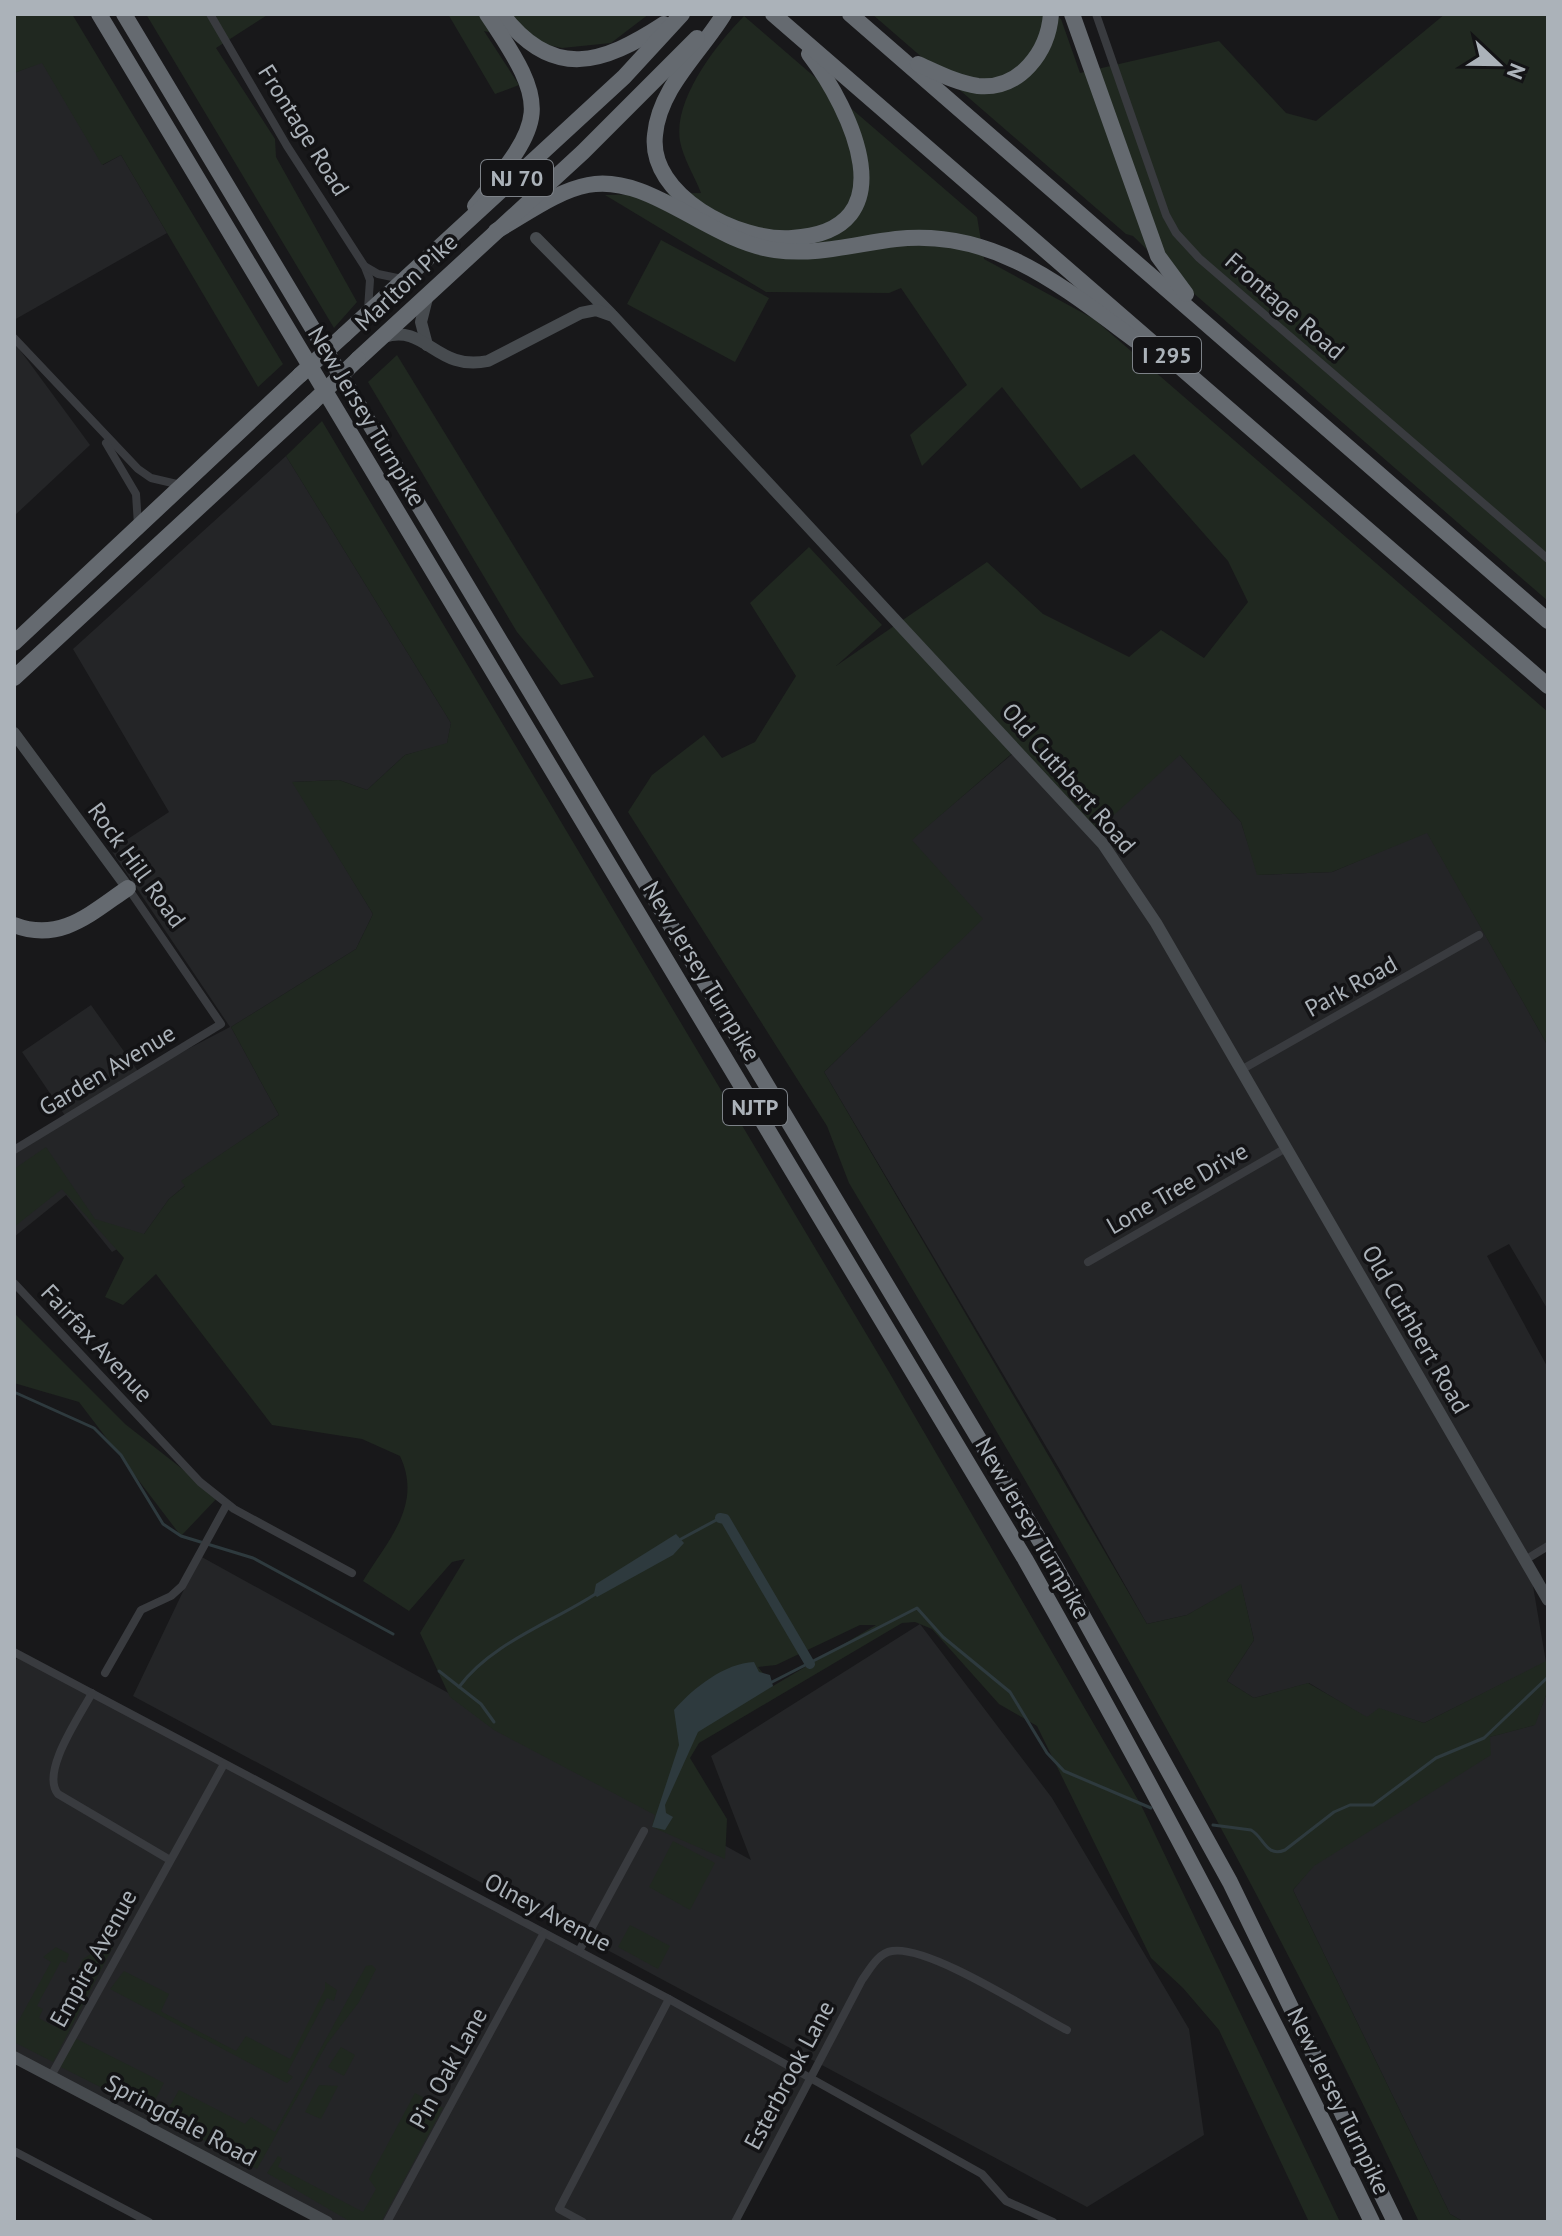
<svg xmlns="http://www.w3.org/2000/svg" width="1562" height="2236" viewBox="0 0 1562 2236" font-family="'PT Sans',sans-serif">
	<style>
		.built { fill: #242527 }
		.green { fill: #202820; fill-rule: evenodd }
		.water { fill: #2e3a3e }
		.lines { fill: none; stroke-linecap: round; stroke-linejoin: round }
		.stream { stroke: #2e3a3e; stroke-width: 3 }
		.canal { stroke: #2e3a3e; stroke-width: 10 }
		.street { stroke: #393b3f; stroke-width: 8 }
		.secondary { stroke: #474b4f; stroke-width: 12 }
		.highway { stroke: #656a70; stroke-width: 16 }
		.highway-bridge { stroke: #656a70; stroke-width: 16 }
		.labels { text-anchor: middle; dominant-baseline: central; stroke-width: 7; stroke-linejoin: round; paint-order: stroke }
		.shield { fill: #131315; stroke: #7d8288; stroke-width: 2 }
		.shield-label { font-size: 22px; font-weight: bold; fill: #abb2b9 }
		.street-label { font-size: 24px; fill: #abb2b9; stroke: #131315 }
	</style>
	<rect width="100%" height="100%" fill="#18181a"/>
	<g class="built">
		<polygon points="42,62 103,165 121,155 167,233 14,320 14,73"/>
		<polygon points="14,342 90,445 14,516"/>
		<polygon points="286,456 451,723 447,744 405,755 367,790 339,780 293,782 373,914 356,949 231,1027 279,1115 182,1181 186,1185 169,1199 144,1234 112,1252 66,1195 14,1237 14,1154 66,1117 22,1052 91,1005 140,1074 230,1027 111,850 169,812 73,649"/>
		<polygon points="1017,750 1180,755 1241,822 1258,875 1332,872 1427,832 1548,1046 1548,1310 1509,1244 1487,1256 1548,1368 1548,1546 1528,1557 1546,1662 1424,1723 1379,1709 1367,1718 1309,1683 1254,1698 1227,1681 1254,1640 1241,1585 1187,1615 1147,1624 1060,1470 824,1072 982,919 911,840"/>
		<polygon points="200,1556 751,1860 711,1756 920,1624 1052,1798 1189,2029 1204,2135 1087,2207 133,1696"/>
		<polygon points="19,1654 810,2078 734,2222 327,2222 14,2057 14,1664"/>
		<polygon points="1548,1690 1548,2222 1464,2222 1450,2214 1293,1890 1313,1866 1489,1737 1534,1725"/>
	</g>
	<g class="green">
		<polygon points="14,14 72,14 283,364 258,387 121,155 102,165 42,63 14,73"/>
		<polygon points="146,14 269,14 216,48 275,139 276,157 357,302 334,328"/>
		<polygon points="448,14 649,14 611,43 562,48 484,31 519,85 495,94"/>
		<polygon points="872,14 1054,14 1061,19 1080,73 1219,41 1286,113 1316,121 1445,14 1548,14 1548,601 1176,278 1133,236 1126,234"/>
		<path d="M744 16 977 217 984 259 1094 319 1548 712V1046L1427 833 1332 872 1257 875 1241 822 1180 755 1094 833 1016 750 912 840 983 919 824 1072 1147 1624 1187 1615 1241 1584 1254 1640 1227 1681 1254 1698 1308 1683 1367 1717 1379 1708 1424 1723 1548 1660V1690L1535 1725 1490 1737 1491 1755 1314 1866 1293 1890 1450 2214 1464 2222H1419C1253 1863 1052 1522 849 1183L827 1126 628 812 652 775 704 735 722 758 755 742 796 676 750 603 809 547 882 625 836 666 987 562 1043 614 1129 657 1161 630 1204 658 1248 602 1228 561 1134 454 1081 489 1002 387 922 466 910 435 967 385 901 288 889 293 766 292 605 195 701 193C695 177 683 158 680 141 673 99 717 44 744 16Z"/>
		<polygon points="661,240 769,298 735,362 627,304"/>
		<polygon points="397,355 594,677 561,685 517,632 368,382"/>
		<path d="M322 421 889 1372 1141 1805 1340 2222H1309L1219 2030 1183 1988 1151 1958 1037 1726 999 1704 932 1629 915 1622 902 1623 699 1743 690 1758 727 1819 725 1859 652 1827 655 1815 494 1730 450 1697 420 1633 465 1559 452 1562 409 1611 363 1581C388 1540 423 1505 400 1456L362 1439 272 1425 156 1274 123 1305 105 1297 124 1258 62 1189 14 1227V1169L46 1147 95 1219 144 1234 169 1199 185 1186 181 1181 279 1115 231 1027 356 949 373 914 292 782 339 780 367 790 405 755 447 743 451 723 286 456ZM860 1625H876L773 1686 758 1667 776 1665Z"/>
		<polygon points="14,1313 125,1424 218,1497 181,1536 79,1402 14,1383"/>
		<polygon points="673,1841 715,1863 690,1910 649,1887"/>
		<polygon points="630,1925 670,1946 658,1969 618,1947"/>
		<polygon points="109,1942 114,1945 53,2062 14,2042 14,2029 51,1962 43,1957 56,1947 69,1954 66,1963 61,1961 37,2006 43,2009 39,2018 55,2027 84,1974 78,1970 83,1959"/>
		<polygon points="372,1965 376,1969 359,2002 327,2044 257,2169 163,2118 179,2090 245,2124 251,2117 275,2132 366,1966"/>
		<polygon points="124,1971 169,1994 161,2011 164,2013 236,2051 246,2036 290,2059 325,1989 325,1982 337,1990 334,2001 327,1998 287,2073 293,2077 287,2083 110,1989"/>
		<polygon points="73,2037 164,2083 149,2112 57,2065"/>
		<polygon points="341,2047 355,2055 344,2076 328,2067"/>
		<polygon points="319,2085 338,2086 321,2119 305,2112"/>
		<polygon points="415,2093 443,2108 381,2222 351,2222 267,2173 278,2156 282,2158 278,2167 363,2212 376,2189 369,2179"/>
	</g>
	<g class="water">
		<polygon points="676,1534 684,1543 673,1555 597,1597 594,1594 596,1584"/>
		<path d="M754 1662 759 1672 770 1675 773 1686 698 1732 665 1805 666 1813 673 1817 665 1830 652 1827 679 1745 674 1710C693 1688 725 1663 754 1662Z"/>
	</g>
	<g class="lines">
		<g class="stream">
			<polyline points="14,1392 94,1428 121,1455 163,1524 181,1536 253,1558 393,1634"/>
			<polyline points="681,1539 720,1518"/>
			<polyline points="439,1671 481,1704 494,1722"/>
			<polyline points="772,1682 917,1608 943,1637 1010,1692 1047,1753 1064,1771 1151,1808"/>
			<path d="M459 1687C491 1643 553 1622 597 1593"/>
			<path d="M1213 1825 1251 1830C1264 1837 1266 1858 1285 1850L1334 1812 1350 1805H1373L1436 1758 1484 1738 1548 1677"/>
		</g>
		<polyline class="canal" points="720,1518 725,1519 810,1664"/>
		<g class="street">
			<polyline points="210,14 287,146 365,267 370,280 368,309"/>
			<polyline points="1096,14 1166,215 1176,233 1199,258 1548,559"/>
			<polyline points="366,267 378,274 402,279"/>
			<polyline points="14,338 138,469 151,478 181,485"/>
			<polyline points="106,443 136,494 138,525"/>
			<polyline points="1241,1070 1479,935"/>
			<polyline points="14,1150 221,1024 128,888"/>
			<polyline points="1088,1262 1286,1148"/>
			<polyline points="14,1283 200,1482 234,1509 352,1573"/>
			<polyline points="1525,1560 1548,1546"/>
			<polyline points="14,1652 669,1999 982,2174 1006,2201 1053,2222"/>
			<polyline points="105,1673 141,1610 171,1596 182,1586 227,1504"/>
			<path d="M92 1693C80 1716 40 1772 58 1794L170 1860"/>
			<polyline points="579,1951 644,1831"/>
			<polyline points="51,2076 224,1764"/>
			<polyline points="14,2151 149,2222"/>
			<polyline points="387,2222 544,1933"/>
			<polyline points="583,2222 559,2209 669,1999"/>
			<path d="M735 2222 862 1980C870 1969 878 1953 892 1951 929 1945 1030 2011 1067 2030"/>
		</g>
		<g class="secondary">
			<polyline points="536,238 611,314"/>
			<polyline points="427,298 421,322 427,345"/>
			<path d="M384 337C426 323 436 372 488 361L581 313 596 310 613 316 1103 844 1156 923 1548 1600"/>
			<polyline points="14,733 128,888"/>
			<polyline points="14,2057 327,2222"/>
		</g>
		<g class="highway">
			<path d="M99 14 1025 1559C1148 1777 1264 1997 1372 2222"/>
			<polyline points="124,14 1055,1566 1230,1882 1395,2222"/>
			<path d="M502 14C553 81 603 64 664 24"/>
			<path d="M724 14C701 52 659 88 655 135 648 196 739 242 792 238 910 231 851 109 809 54"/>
			<polyline points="773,14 1548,686"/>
			<polyline points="850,14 1548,621"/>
			<polyline points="1072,14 1158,256 1186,294"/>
			<path d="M918 64C938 73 957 83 978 86 1020 90 1048 52 1051 14"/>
			<path d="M475 206C546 119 551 109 487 14"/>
			<path d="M496 231C525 215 556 191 588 185 649 173 709 241 775 250 815 256 855 244 896 239 993 228 1062 286 1135 340"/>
			<polyline points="344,335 624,77 682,14"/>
			<polyline points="358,359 583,152 697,38"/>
			<polyline points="14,643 300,375"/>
			<polyline points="14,678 313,402"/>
			<path d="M14 925C61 943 91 913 128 888"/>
		</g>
		<g class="highway-bridge">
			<polyline points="300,375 344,335"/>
			<polyline points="313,402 358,359"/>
		</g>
	</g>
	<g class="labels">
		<g class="shield">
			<rect x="481" y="160" width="72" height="36" rx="6"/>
			<rect x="1133" y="337" width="68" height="36" rx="6"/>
			<rect x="723" y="1089" width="64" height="36" rx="6"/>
		</g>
		<g class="shield-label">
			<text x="517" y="178">NJ 70</text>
			<text x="1167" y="355">I 295</text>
			<text x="755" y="1107">NJTP</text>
		</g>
		<g class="street-label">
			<text transform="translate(304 130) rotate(58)">Frontage Road</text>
			<text transform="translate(406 282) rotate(-43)">Marlton Pike</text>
			<text transform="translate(1285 306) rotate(41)">Frontage Road</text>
			<text transform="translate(367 416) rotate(59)">New Jersey Turnpike</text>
			<text transform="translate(1069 778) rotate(49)">Old Cuthbert Road</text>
			<text transform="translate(137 865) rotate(54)">Rock Hill Road</text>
			<text transform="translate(702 971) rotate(59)">New Jersey Turnpike</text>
			<text transform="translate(1351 986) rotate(-29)">Park Road</text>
			<text transform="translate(107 1070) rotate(-31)">Garden Avenue</text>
			<text transform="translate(1177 1188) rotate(-30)">Lone Tree Drive</text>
			<text transform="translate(1416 1329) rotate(60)">Old Cuthbert Road</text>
			<text transform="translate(97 1343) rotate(47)">Fairfax Avenue</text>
			<text transform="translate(1033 1528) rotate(60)">New Jersey Turnpike</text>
			<text transform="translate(548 1912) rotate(28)">Olney Avenue</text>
			<text transform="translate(93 1958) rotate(-61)">Empire Avenue</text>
			<text transform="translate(448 2068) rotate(-61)">Pin Oak Lane</text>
			<text transform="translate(789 2075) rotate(-62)">Esterbrook Lane</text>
			<text transform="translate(1339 2101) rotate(64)">New Jersey Turnpike</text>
			<text transform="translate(181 2120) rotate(28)">Springdale Road</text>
		</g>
	</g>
	<rect width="1562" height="2236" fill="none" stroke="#abb2b9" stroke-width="32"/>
	<g transform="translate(1498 64) rotate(112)" stroke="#131315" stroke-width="6" paint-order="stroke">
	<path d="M0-6L14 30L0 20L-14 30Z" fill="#abb2b9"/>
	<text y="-12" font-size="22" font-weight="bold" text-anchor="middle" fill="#abb2b9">N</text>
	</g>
</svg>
